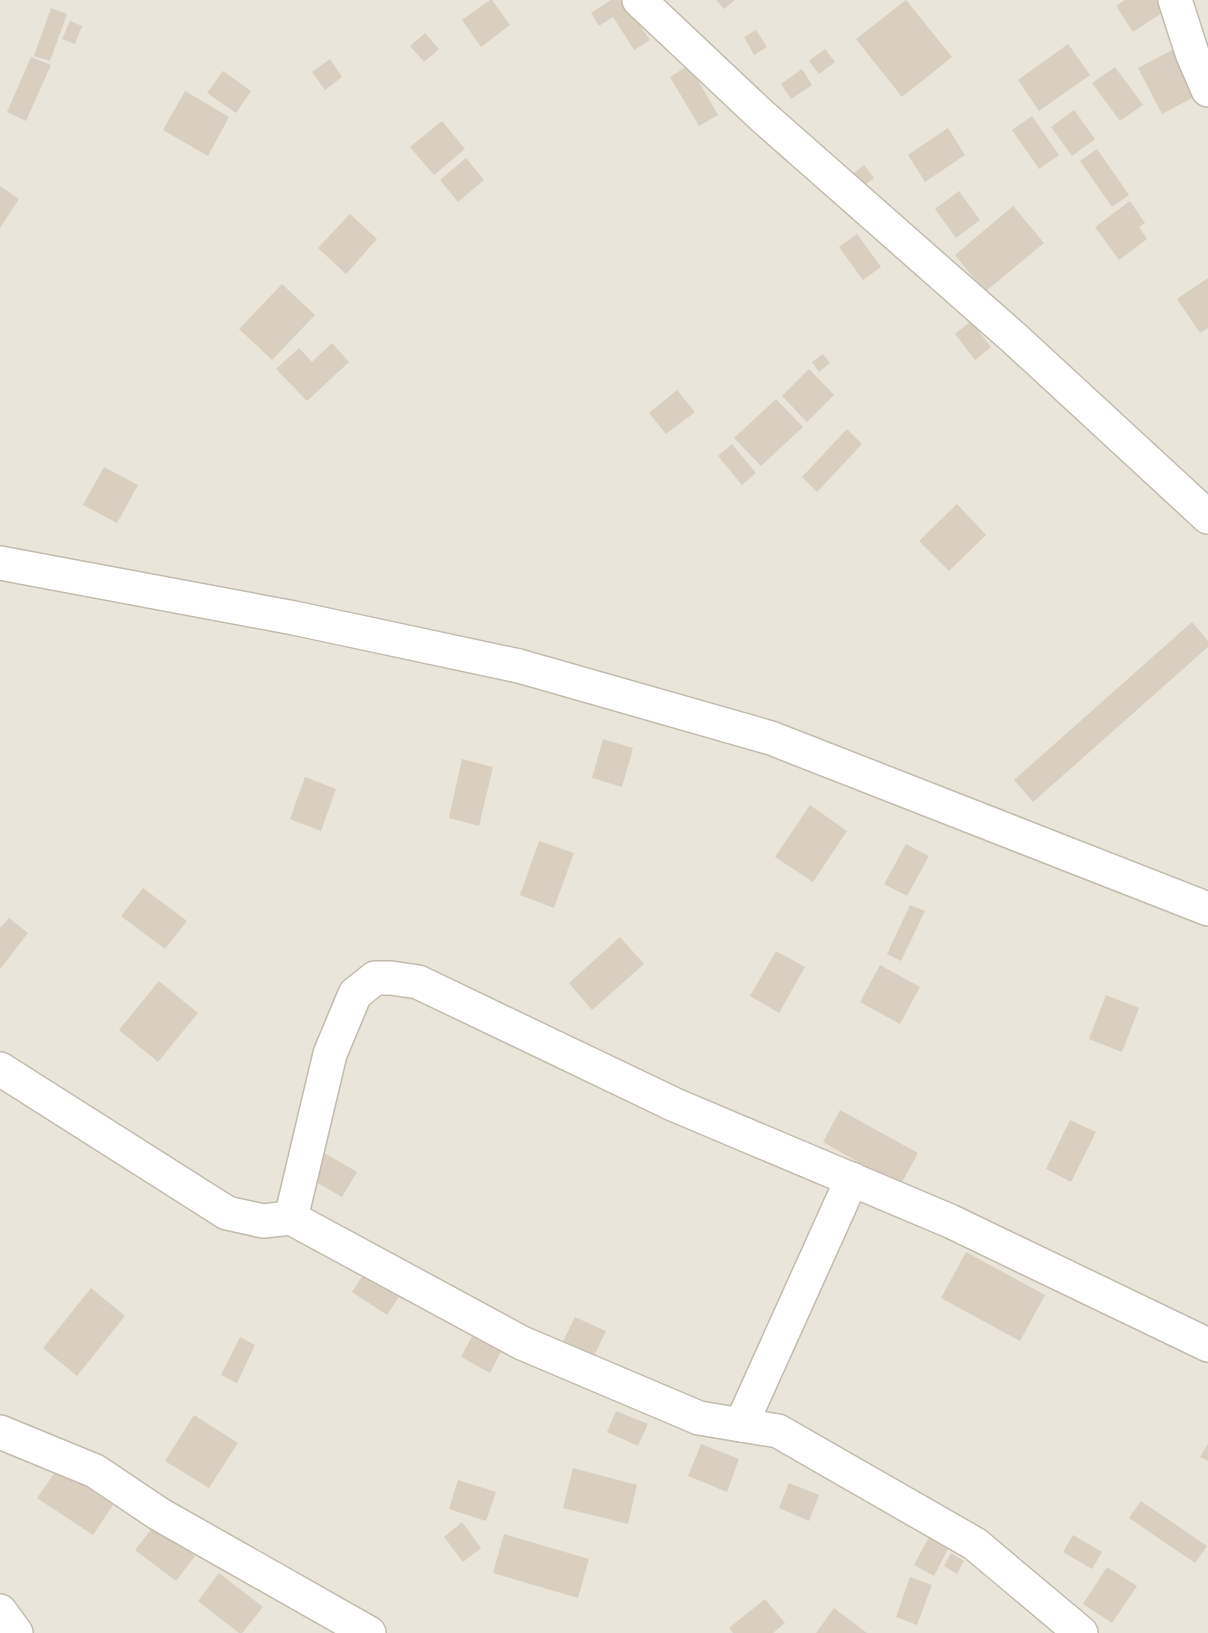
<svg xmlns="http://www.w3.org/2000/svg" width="1208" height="1633" viewBox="0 0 1208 1633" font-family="'Sofia Sans Condensed',sans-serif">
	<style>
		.residential { fill: #eae5da }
		.building { fill: #d8cfc1 }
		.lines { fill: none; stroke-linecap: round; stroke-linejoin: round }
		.minor-casing { stroke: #c2bbae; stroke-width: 36 }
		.minor { stroke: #fff; stroke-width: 33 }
	</style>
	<rect width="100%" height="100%" fill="#f6f3ec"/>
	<rect class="residential" x="0" y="0" width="1208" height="1633"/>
	<g class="building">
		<polygon points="490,0 492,0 510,25 481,47 462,20"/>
		<polygon points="611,0 623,0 650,40 634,50 613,17 599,26 591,13"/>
		<polygon points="716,0 735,0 724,9"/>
		<polygon points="906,0 952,57 902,97 856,39"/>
		<polygon points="1125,0 1162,0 1168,9 1133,32 1116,6"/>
		<polygon points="51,8 67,14 50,61 34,56"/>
		<polygon points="70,21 82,26 75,44 62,39"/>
		<polygon points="756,30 767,47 754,55 744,37"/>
		<polygon points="425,33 439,49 424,62 410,46"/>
		<polygon points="1068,44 1090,75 1039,111 1018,80"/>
		<polygon points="1178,47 1202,93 1162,114 1138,68"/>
		<polygon points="825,49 835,62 819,74 809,61"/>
		<polygon points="31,57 51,65 26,121 7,112"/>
		<polygon points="330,59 342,77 325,90 312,72"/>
		<polygon points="689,65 718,115 699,126 670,77"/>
		<polygon points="1115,67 1143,105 1120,121 1092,83"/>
		<polygon points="802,69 812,85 791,99 781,84"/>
		<polygon points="223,71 251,91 236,113 207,93"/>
		<polygon points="185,91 229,117 208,156 163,130"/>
		<polygon points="1074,110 1095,139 1072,156 1051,127"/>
		<polygon points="1032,116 1059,155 1039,169 1012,130"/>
		<polygon points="442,121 465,149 434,175 410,147"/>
		<polygon points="948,128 965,155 925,182 908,155"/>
		<polygon points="1097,149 1129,195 1112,207 1080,161"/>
		<polygon points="466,158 484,180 458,202 440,180"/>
		<polygon points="864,165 874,178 862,187 852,175"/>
		<polygon points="0,186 19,199 0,228"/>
		<polygon points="959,191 980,220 956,238 935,209"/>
		<polygon points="1130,201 1145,223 1139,227 1147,239 1119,260 1095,227"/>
		<polygon points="1013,206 1044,243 985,292 955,255"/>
		<polygon points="350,214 377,239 346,274 318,248"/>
		<polygon points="857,234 881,267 863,280 839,247"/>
		<polygon points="1208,278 1208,328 1200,333 1177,299"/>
		<polygon points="282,284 315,315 272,360 239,329"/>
		<polygon points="971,321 991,347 975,360 955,334"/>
		<polygon points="332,343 349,362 307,401 276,369 299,348 312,362"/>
		<polygon points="823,354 830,363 819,372 812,362"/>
		<polygon points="809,369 834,395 807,422 782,396"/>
		<polygon points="677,390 695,412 666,434 649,413"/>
		<polygon points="776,399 803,427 761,466 734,438"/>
		<polygon points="847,429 862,444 817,492 802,477"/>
		<polygon points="732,444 756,473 742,485 718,456"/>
		<polygon points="104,467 138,485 117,523 83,505"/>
		<polygon points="957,504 986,535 949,571 919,541"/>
		<polygon points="1192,622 1208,641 1208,647 1033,802 1014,780"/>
		<polygon points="603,739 633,748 622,787 592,778"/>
		<polygon points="462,759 493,767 479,826 449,818"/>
		<polygon points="305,777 336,789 321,831 290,819"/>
		<polygon points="810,805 847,831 813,882 775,857"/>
		<polygon points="539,841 574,853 554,908 520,895"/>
		<polygon points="906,844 929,856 907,896 884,884"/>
		<polygon points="143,888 187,921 165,949 121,916"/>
		<polygon points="910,905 925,911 901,961 887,954"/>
		<polygon points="9,918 28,933 0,969 0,928"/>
		<polygon points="620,937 644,964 592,1010 569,983"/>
		<polygon points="776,951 805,967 779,1013 750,996"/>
		<polygon points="880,965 920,987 900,1024 860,1002"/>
		<polygon points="159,981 198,1013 158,1062 119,1030"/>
		<polygon points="1106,995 1139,1008 1122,1052 1089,1039"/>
		<polygon points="840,1110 918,1153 900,1186 823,1142"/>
		<polygon points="1070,1120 1096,1132 1071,1182 1046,1169"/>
		<polygon points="321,1151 357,1172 342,1197 307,1177"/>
		<polygon points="966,1252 1045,1295 1020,1341 941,1298"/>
		<polygon points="369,1266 404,1289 387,1315 352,1292"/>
		<polygon points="91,1288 125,1316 77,1376 43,1348"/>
		<polygon points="575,1317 606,1331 592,1360 561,1345"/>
		<polygon points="477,1327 506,1342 490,1373 461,1357"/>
		<polygon points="240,1337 255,1345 237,1383 221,1375"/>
		<polygon points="616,1411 648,1424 638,1446 607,1432"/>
		<polygon points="194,1415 238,1443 209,1488 165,1461"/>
		<polygon points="701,1444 739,1459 727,1492 688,1476"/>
		<polygon points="1208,1444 1208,1461 1200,1457"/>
		<polygon points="58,1468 113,1505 93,1535 37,1498"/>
		<polygon points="573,1468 637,1485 628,1524 563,1508"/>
		<polygon points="458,1480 496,1492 486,1521 449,1509"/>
		<polygon points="789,1483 819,1495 809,1521 779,1508"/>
		<polygon points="1141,1501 1207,1546 1195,1563 1129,1518"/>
		<polygon points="462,1522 481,1548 463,1562 444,1537"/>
		<polygon points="154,1526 195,1556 176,1581 135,1550"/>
		<polygon points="504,1534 589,1559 578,1598 493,1573"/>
		<polygon points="1073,1535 1102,1552 1092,1569 1063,1552"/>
		<polygon points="929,1537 949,1547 934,1576 914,1565"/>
		<polygon points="951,1553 964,1561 957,1574 944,1566"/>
		<polygon points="1107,1567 1137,1586 1112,1623 1083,1604"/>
		<polygon points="219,1573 263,1607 242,1633 239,1633 198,1601"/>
		<polygon points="910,1577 932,1585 917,1625 896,1617"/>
		<polygon points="765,1599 785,1623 773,1633 733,1633 729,1628"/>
		<polygon points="834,1608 867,1633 816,1633"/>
	</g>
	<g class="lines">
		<g class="minor-casing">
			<g id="minor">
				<polyline points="639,0 761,115 1014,338 1208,517"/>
				<polyline points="1175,0 1192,53 1208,90"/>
				<polyline points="0,563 294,618 519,666 771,738 1208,909"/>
				<polyline points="0,1069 227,1213 263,1221 291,1218 522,1343 699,1418 778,1431 975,1544 1081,1633"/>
				<polyline points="291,1218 330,1054 355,994 375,978 391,978 418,982 675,1105 950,1221 1208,1345"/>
				<polyline points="741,1425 852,1179"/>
				<polyline points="0,1432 95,1471 159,1514 369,1633"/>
				<polyline points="0,1611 16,1633"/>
			</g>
		</g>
		<use href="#minor" class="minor"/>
	</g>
</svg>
